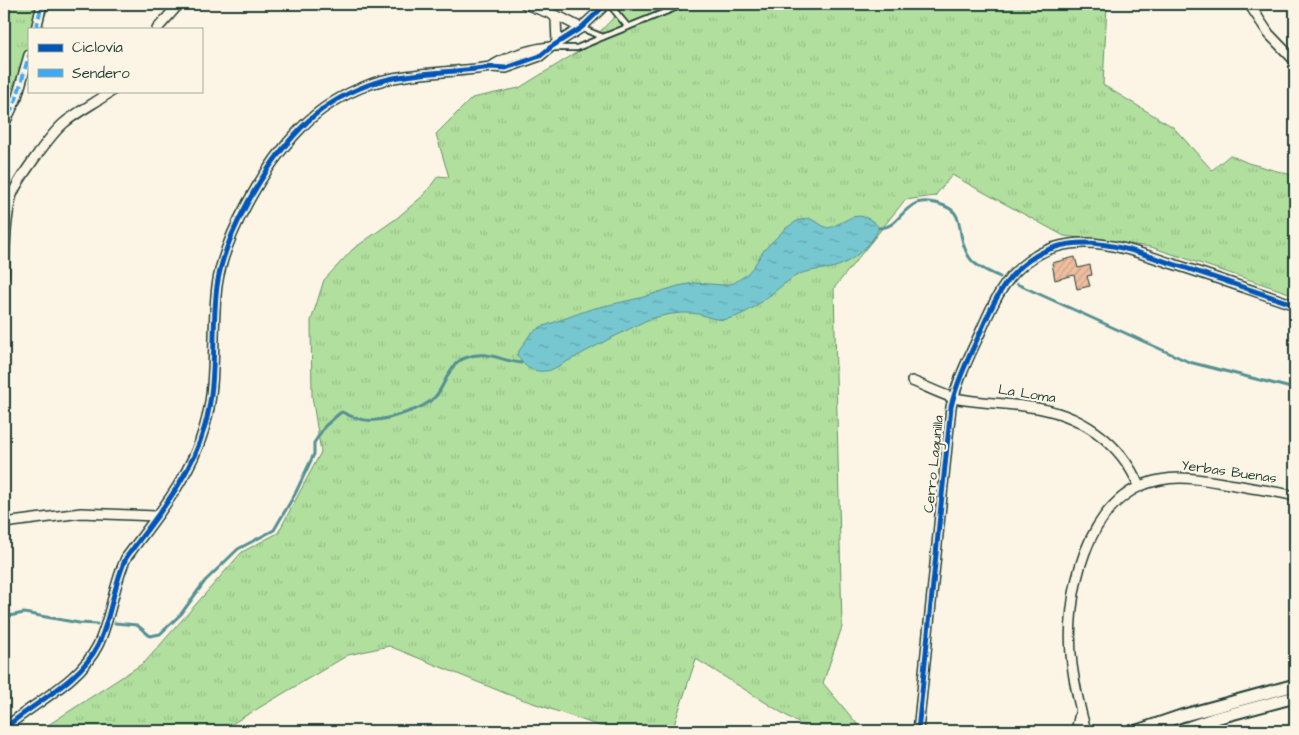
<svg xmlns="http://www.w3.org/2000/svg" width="1299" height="735" viewBox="0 0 1299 735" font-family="'Architects Daughter',sans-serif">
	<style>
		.grass { fill: url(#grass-tufts); stroke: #688e69 }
		.water { fill: url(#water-ripples); stroke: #549092 }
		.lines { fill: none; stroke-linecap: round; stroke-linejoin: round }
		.stream { stroke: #549092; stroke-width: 3 }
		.building { fill: url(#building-hatch); stroke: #1f3d34 }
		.service-casing { stroke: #1f3d34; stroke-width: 8 }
		.minor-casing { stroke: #1f3d34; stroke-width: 12 }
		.secondary-casing { stroke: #1f3d34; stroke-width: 15 }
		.service { stroke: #fcf5e5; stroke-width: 4.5 }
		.minor { stroke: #fcf5e5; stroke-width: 9 }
		.secondary { stroke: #fcf5e5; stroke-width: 11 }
		.quiet { stroke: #3fa9f5; stroke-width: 4; stroke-dasharray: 8 4; stroke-linecap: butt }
		.cycleway-casing { stroke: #fcf5e5; stroke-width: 8 }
		.cycleway { stroke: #0057b8; stroke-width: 5 }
		.labels { text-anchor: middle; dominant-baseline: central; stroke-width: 4.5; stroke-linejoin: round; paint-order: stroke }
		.street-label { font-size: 14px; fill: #1f3d34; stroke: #fcf5e5 }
	</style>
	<defs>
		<pattern id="grass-tufts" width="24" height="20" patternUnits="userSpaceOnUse" patternTransform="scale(1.25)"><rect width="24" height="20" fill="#b1df9e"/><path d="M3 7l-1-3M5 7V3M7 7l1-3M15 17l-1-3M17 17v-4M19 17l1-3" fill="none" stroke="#98c089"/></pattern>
		<pattern id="water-ripples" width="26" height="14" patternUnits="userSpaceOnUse" patternTransform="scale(1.25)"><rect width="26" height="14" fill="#77c7d1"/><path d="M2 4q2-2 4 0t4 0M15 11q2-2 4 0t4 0" fill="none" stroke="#61a3aa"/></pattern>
		<pattern id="building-hatch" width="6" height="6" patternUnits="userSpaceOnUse" patternTransform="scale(1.25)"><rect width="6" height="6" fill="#efbe9f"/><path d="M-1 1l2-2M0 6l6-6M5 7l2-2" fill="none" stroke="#cca48a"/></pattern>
	</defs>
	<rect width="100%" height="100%" fill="#fcf5e5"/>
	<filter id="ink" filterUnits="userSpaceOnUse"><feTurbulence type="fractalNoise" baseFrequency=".02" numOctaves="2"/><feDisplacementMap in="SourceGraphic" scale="10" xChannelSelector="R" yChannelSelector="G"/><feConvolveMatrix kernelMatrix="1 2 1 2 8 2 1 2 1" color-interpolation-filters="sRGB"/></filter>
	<g filter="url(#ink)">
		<g class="grass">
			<polygon points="4,4 50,4 39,29 29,29 29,52 9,95 4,89"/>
			<polygon points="671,4 1107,4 1103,85 1173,127 1212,170 1230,155 1248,163 1295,176 1295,295 1151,247 1064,236 952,175 935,196 905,200 834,288 842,627 823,683 863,731 811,731 696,659 672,731 614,731 507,694 389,646 348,655 220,731 39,731 145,662 242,552 278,533 321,452 312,396 311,321 324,280 353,249 397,218 424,195 438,176 449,177 436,134 472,98 519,88 584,48 622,9"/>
		</g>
		<path class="water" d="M860 216C869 218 874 221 879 228 872 245 849 265 831 268 819 270 805 270 794 277 775 289 753 313 731 318 718 322 710 317 698 314 682 311 660 315 645 321 634 326 623 333 611 338 591 349 571 359 551 370 535 374 523 368 517 354L531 333 541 327 591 309 640 298 678 286 694 283 724 285 734 283 746 275 754 266 764 250 786 228 797 221 809 218 827 228 832 227 852 217Z"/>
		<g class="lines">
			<g class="stream">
				<path d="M879 228C897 227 899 213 913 205 924 198 952 204 957 217 960 223 960 232 962 239 968 265 979 267 1000 277"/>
				<polyline points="1017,284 1189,362 1295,389"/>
				<polyline points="4,617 24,613 79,623 97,624"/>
				<path d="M115 623 137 625 150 636 160 634 181 614 205 581 238 549 274 530 295 494 314 454V443L325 426 340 413 342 412C366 425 380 421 405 413 415 410 427 405 435 397 446 385 448 364 465 358 487 349 500 361 521 363"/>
			</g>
		</g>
		<polygon class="building" points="1075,257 1078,268 1090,265 1092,275 1087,276 1090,286 1077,289 1074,275 1055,280 1052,263"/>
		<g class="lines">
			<g class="service-casing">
				<g id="service">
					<polyline points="609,4 628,27"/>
					<polyline points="581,28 603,37 685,4"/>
					<polyline points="554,48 577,48 603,37"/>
				</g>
			</g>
			<g class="minor-casing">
				<g id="minor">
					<polyline points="525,4 562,18 581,28"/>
					<polyline points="1249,4 1269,34 1295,61"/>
					<polyline points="553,15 556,19 557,43"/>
					<polyline points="36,29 42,4"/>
					<polyline points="157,29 179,4"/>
					<path d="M491 67C504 57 534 48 551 47"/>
					<polyline points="4,125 17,97 29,55"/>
					<polyline points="4,188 11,197"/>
					<path d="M4 275C5 250 5 223 11 198 15 183 51 134 64 123 78 111 97 102 112 91"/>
					<path d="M912 381C925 386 940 394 954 398 979 403 1005 403 1030 407 1079 413 1120 441 1139 486"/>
					<polyline points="4,523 81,513 156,516"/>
					<path d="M4 729C34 702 79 683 98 645 111 618 113 586 126 558 156 517 190 478 204 429 218 383 211 333 217 286 224 235 265 165 301 128 319 109 344 94 368 85 402 72 453 73 491 67L506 68 540 56 551 47 581 28 606 4"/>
					<path d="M918 731 951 407C957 381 969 357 980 333 992 306 1003 279 1028 261 1044 249 1064 243 1085 243 1113 243 1143 254 1170 263 1212 276 1253 291 1295 305"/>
					<polyline points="1076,731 1080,713"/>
					<path d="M1086 731C1080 709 1075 687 1072 665 1064 600 1084 494 1160 480 1185 475 1211 481 1235 485 1255 489 1275 491 1295 496"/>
				</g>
			</g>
			<g class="secondary-casing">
				<g id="secondary">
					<polyline points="1137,731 1181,716 1295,685"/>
					<polyline points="1178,731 1216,718 1295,697"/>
				</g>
			</g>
			<use href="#service" class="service"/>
			<use href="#minor" class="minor"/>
			<use href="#secondary" class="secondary"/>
			<g class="quiet">
				<polyline points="36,29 42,4"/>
				<polyline points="4,125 17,97 29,55"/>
			</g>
			<g class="cycleway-casing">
				<g id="cycleway">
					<path d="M4 729C34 702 79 683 98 645 111 618 113 586 126 558 156 517 190 478 204 429 218 383 211 333 217 286 224 235 265 165 301 128 319 109 344 94 368 85 402 72 453 73 491 67L506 68 540 56 551 47 581 28 606 4"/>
					<path d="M918 731 951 407C957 381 969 357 980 333 992 306 1003 279 1028 261 1044 249 1064 243 1085 243 1113 243 1143 254 1170 263 1212 276 1253 291 1295 305"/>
				</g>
			</g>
			<use href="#cycleway" class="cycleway"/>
		</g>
	</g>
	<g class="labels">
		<g class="street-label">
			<text transform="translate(1027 394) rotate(9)">La Loma</text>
			<text transform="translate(934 464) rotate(-84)">Cerro Lagunilla</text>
			<text transform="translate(1229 472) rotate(8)">Yerbas Buenas</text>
		</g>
	</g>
	<rect width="1299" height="735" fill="none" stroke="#fcf5e5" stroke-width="20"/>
	<rect x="10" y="10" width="1279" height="715" fill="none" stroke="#1f3d34" stroke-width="2" filter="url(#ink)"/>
	<rect x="28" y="28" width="175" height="65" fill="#fcf5e5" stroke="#a4ab9e"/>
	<rect x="38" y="44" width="25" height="8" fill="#0057b8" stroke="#a4ab9e"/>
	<text x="72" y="52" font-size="15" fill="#1f3d34">Ciclovía</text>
	<rect x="38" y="69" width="25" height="8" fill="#3fa9f5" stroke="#a4ab9e"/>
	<text x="72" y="78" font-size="15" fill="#1f3d34">Sendero</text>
</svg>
